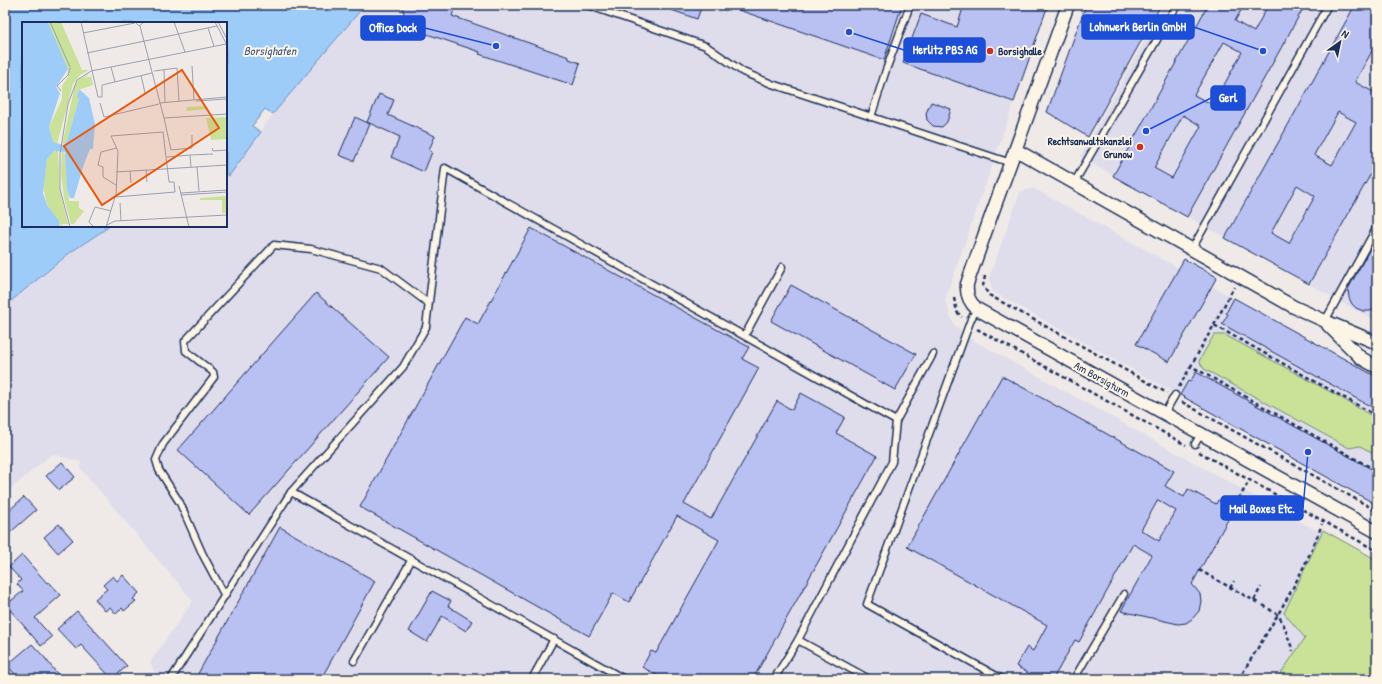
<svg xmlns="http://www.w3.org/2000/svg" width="1382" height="684" viewBox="0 0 1382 684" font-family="'Patrick Hand',sans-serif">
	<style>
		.built { fill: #dfddeb }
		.green { fill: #c9e298; stroke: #72887b }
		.water { fill: #9eccf9; stroke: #6a8dbb }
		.building { fill: #b9c0f2; stroke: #1b2f5e; fill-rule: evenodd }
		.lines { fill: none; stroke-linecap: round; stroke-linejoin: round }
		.lane-casing { stroke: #1b2f5e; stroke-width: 9 }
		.street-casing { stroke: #1b2f5e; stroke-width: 15 }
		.path { stroke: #1b2f5e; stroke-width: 2.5; stroke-dasharray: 4 3; stroke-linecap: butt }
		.lane { stroke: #fcf5e5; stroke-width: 6 }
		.street { stroke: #fcf5e5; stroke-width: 12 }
		.poi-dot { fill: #c8321e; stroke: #fcf5e5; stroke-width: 1.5 }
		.labels { text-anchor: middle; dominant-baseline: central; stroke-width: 4; stroke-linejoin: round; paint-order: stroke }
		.poi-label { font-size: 11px; font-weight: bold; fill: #1b2f5e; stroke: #fcf5e5; text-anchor: start }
		.street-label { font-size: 11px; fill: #1b2f5e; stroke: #fcf5e5 }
		.water-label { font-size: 12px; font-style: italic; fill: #3c5685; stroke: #fcf5e5 }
		.inset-road { fill: none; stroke: #9a9fb1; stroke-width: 1 }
		.view { fill: #e8590c; fill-opacity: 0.15; stroke: #e8590c; stroke-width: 2 }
		.inset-edge { fill: none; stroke: #1b2f5e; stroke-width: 2 }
		.leader { fill: none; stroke: #1d4ed8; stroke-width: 1.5 }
		.callout-dot { fill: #1d4ed8; stroke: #fcf5e5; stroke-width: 1.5 }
		.callout { fill: #1d4ed8; stroke: #1d4ed8; stroke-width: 1.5 }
		.callout-label { font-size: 12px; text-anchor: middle; font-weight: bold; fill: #fff }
	</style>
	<rect width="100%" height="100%" fill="#efeae8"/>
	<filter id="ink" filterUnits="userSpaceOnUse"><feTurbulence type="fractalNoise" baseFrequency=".025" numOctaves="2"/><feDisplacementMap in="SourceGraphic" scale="8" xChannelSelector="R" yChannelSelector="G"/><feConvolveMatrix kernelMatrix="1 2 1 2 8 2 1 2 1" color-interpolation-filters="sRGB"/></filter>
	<g filter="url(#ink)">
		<g class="built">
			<polygon points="365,5 1048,5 945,300 954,325 969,338 1377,564 1377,679 156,679 157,677 150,662 193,601 80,468 81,462 52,454 5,494 5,307 71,253 110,226 226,226 226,174 229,176 273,114"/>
			<polygon points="1164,5 1377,5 1377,322 1080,157"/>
			<polygon points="1033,188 1377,377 1377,505 993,292 989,278 1020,192"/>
		</g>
		<g class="green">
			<polygon points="1214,335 1225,335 1338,396 1377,419 1377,455 1360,446 1349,448 1204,369 1199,361"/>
			<polygon points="1323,530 1377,560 1377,679 1277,679 1305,638 1284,613"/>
		</g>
		<polygon class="water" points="5,5 365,5 273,114 265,109 252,126 261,132 229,176 226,174 226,23 23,23 23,226 110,226 71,252 5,306"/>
		<g class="building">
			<polygon points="402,5 456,5 452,16 569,57 569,59 580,63 573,85 479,54 480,52 418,31 408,22 404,14"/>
			<polygon points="663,5 702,5 697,19 663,7"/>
			<polygon points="730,5 902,5 884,60 730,7"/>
			<polygon points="964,5 1048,5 1014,102 903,63 921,14 957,27"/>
			<polygon points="1086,5 1161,5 1088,137 1047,112"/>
			<path d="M1208 5H1244L1235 21 1254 32 1268 5H1305L1187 217 1113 176ZM1224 42 1242 52 1213 105 1194 95ZM1183 115 1201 126 1172 178 1154 168Z"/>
			<path d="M1355 5H1377V42L1355 82 1377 94V163L1309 284 1225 238ZM1338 112 1356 122 1332 165 1314 155ZM1297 185 1315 196 1289 243 1271 233Z"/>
			<polygon points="379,94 394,100 388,115 435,136 429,150 432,152 424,172 391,157 400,137 367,122"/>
			<polygon points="931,102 951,109 947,122 942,127 933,126 927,120 926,113"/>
			<polygon points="355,117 370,124 354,161 339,155"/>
			<polygon points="531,228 749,347 742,359 759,368 684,504 711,519 777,401 792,410 801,393 845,417 836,433 877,456 753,679 664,679 642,667 651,651 656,653 719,540 677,516 629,602 613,593 589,636 360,507 465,317 478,324"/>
			<polygon points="1377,236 1377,309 1370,311 1363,311 1356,308 1352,304 1349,298 1348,289"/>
			<polygon points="1184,259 1217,277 1169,362 1136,344"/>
			<polygon points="791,285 916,354 895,390 771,321"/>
			<polygon points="316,293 389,357 249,515 178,450"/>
			<polygon points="1234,298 1377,377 1377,410 1222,324 1228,314 1226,313"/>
			<polygon points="1196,372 1377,472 1377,505 1180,395 1188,381 1190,382"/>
			<path d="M1002 376 1174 471 1165 486 1184 497 1188 489 1216 504 1218 500 1234 509 1192 584 1200 594 1201 601 1199 611 1192 619 1186 623 1178 624 1121 611 1152 555 1133 544 1079 642 1075 640 1053 679H1038L1016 666 1027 647 1033 651 1047 625 907 547ZM1158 500 1176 511 1159 541 1141 530Z"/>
			<polygon points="62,462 75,477 59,490 46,476"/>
			<polygon points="24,497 36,510 5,537 5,514"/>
			<polygon points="59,524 73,540 58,553 44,537"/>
			<polygon points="280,527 375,581 321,679 195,679"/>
			<polygon points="22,555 47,583 49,582 61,595 35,618 52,637 41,646 6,605 23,591 17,584 21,580 9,567"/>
			<polygon points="123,575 139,593 133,599 136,601 124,611 122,608 116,614 110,607 105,611 95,599 107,589 103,585 113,576 117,581"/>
			<polygon points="432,591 451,601 448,606 472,621 466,631 442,616 427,642 409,631"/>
			<polygon points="77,611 127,666 112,679 81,645 76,649 57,629"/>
			<polygon points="32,644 45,658 61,679 19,679 7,665"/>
		</g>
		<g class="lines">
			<g class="lane-casing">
				<g id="lane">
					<polyline points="587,5 706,46 743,72 772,84 1011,163"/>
					<polyline points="871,117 886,70 909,8"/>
					<polyline points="1074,183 1177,5"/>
					<polyline points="1192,249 1328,5"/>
					<polyline points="977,309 971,319 867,604 1002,679"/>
					<polyline points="1325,321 1377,227"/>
					<polyline points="745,335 782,267"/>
					<polyline points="1164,414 1175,395"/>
					<polyline points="896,421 933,354"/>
					<polyline points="1195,444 1201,434"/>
					<polyline points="291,492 624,679"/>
					<polyline points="225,596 203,555 180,503 159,470 156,460 163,444 214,377 213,372 186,351 185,341 274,245 311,249 381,268 428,303"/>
					<polyline points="798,640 869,679"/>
					<polyline points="354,661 412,559"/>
					<polyline points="171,679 291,492 403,367 426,327 445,168 896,421 892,462 798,640 774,679"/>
					<polyline points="532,679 554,639"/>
					<polyline points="1074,679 1124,594"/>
				</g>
			</g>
			<g class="street-casing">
				<g id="street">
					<path d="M1068 5 990 219 967 284C966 295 969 302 977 309L1377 532"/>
					<polyline points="1016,150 1294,307 1325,321 1377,343"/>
					<polyline points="1328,325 1361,358 1377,367"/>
				</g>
			</g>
			<g class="path">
				<polyline points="985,276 983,286 989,295 1167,393"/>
				<polyline points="954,298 957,312 962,317"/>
				<polyline points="1214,325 1234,287"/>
				<polyline points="977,329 1186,445"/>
				<polyline points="1179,387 1191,366"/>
				<polyline points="1182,402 1377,511"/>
				<polyline points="1377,416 1214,325 1191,366 1377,471"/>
				<polyline points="1199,452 1377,551"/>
				<polyline points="1226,505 1238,500 1248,483"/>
				<polyline points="1199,570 1260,604"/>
				<polyline points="1230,588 1234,581"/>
				<polyline points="1254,600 1261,587"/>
				<polyline points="1263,605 1278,615 1283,623 1293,651"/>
				<path d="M1239 679C1269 629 1302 579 1322 524"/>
			</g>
			<use href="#lane" class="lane"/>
			<use href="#street" class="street"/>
		</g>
	</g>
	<g class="poi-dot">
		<circle cx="990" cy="51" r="4"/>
		<circle cx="1140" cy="147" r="4"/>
	</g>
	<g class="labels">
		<g class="poi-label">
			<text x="998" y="51">Borsighalle</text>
			<text x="1132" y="141" text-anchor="end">Rechtsanwaltskanzlei<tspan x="1132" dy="13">Grunow</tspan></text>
		</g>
		<g class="street-label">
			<text transform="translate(1102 379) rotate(29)">Am Borsigturm</text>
		</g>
		<g class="water-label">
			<text x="270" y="50">Borsighafen</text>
		</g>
	</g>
	<g transform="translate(22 22)">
		<rect width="205" height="205" fill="#efeae8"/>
		<path d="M26 0H39L60 48H67L58 53 51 62 35 122 30 119 27 105 40 77V64L46 55V47ZM68 51 62 57 69 54 71 63 56 68 57 77 45 119 40 123 53 63 56 58ZM183 84 185 87 164 89 165 85ZM205 95V117L189 118 184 96ZM36 128 38 168 46 202H40V205L25 183 21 165 25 137 29 131ZM40 128 43 133 47 179H57V186L62 189 52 202H49L42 176 39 151ZM205 174V191H200V178H178V176Z" fill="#c9e298"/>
		<path d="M0 0H26L46 47 34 65 38 71 27 105 31 120 41 123 45 119 57 77 55 75 57 67 67 76 73 102 71 127H68L62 142 52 176H48L45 168 43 130 32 129 25 137 21 171 25 183 37 199 38 205H0Z" fill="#9eccf9"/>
		<path class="inset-road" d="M28 0 48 45M59 0 76 75H80V63L130 51M113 0 117 4 122 0M152 0 163 30M193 0 205 23M196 0 205 17M118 4 142 96M186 6 192 24M61 11 113 1M65 31 195 4M170 44 172 78M89 45 93 60M142 48 143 80M132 49 155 46 157 79M119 53 123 71M39 69 35 64 46 53 48 46M174 79 205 77M78 81 82 95 137 82M137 81 205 75M142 96 149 128 170 126V113M142 96 205 92M190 126 191 129 205 128M168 133 191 132M145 135 168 133 169 145M175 145 177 169M124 148 125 160M108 149 109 161M94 150 205 143M94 163 81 155V145L76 143 79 130 95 126M157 164 167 205M159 171 205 168M159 173 205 170M94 175 153 170 152 160H147L141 110 89 114 96 129 94 174M98 181 99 199M85 203 93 199 205 193M48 205 38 167V132L46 82 55 58 69 49 204 22M72 205 67 200 73 185 89 189M84 205 93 175"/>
		<path class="view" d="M160 48 197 106 80 183 42 124Z"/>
		<rect width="205" height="205" class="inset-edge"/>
	</g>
	<path class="leader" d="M1263 51L1194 27M496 46L425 28M849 32L904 50M1146 131L1211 98M1308 452L1303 508"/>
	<g class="callout-dot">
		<circle cx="1263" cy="51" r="4"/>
		<circle cx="496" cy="46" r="4"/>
		<circle cx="849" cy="32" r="4"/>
		<circle cx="1146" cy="131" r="4"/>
		<circle cx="1308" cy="452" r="4"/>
	</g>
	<g class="callout">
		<rect x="1082" y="15" width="112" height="24" rx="4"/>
		<rect x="361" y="16" width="64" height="24" rx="4"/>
		<rect x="904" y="38" width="81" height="24" rx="4"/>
		<rect x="1211" y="86" width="34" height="24" rx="4"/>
		<rect x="1221" y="496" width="82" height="24" rx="4"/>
	</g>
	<g class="callout-label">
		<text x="1138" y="31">Lohnwerk Berlin GmbH</text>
		<text x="393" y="32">Office Dock</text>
		<text x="945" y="54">Herlitz PBS AG</text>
		<text x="1228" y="102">Gerl</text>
		<text x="1262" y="513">Mail Boxes Etc.</text>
	</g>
	<rect width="1382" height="684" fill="none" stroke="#fcf5e5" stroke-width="20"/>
	<rect x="10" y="10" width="1362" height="664" fill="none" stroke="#1b2f5e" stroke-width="1.5" filter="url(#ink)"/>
	<g transform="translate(1340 42) rotate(33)" stroke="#fcf5e5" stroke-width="3" paint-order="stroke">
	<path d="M0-3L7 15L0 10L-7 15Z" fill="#1b2f5e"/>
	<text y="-6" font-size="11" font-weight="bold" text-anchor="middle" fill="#1b2f5e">N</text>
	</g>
</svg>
